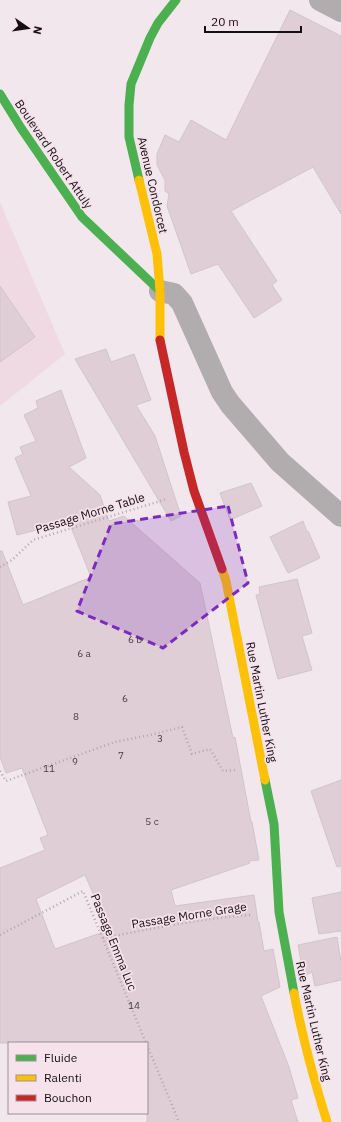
<svg xmlns="http://www.w3.org/2000/svg" width="341" height="1122" viewBox="0 0 341 1122" font-family="'IBM Plex Sans',sans-serif">
	<style>
		.built { fill: #efdae4 }
		.building { fill: #dfced6; stroke: #cfc6ca; fill-rule: evenodd }
		.lines { fill: none; stroke-linecap: round; stroke-linejoin: round }
		.path { stroke: #aea9ab; stroke-width: 2.5; stroke-dasharray: 1 3; stroke-linecap: butt }
		.street { stroke: #b1acae; stroke-width: 22 }
		.fast { stroke: #4caf50; stroke-width: 9 }
		.slow { stroke: #ffc107; stroke-width: 9 }
		.jam { stroke: #c62828; stroke-width: 9 }
		.marked { fill: #7b2cbf; fill-opacity: 0.2; stroke: #7b2cbf; stroke-width: 3; stroke-dasharray: 8 5; stroke-linejoin: round }
		.labels { text-anchor: middle; dominant-baseline: central; stroke-width: 3.5; stroke-linejoin: round; paint-order: stroke }
		.number-label { font-size: 10px; fill: #484044 }
		.street-label { font-size: 12px; fill: #150f12; stroke: #f6e2eb }
	</style>
	<rect width="100%" height="100%" fill="#f2e7ec"/>
	<polygon class="built" points="0,202 65,354 0,406"/>
	<g class="building">
		<polygon points="290,10 341,36 341,214 313,167 231,211 277,281 272,285 282,300 254,318 218,264 191,274 167,206 169,194 165,191 165,180 157,165 157,154 165,135 179,142 191,120 226,140"/>
		<polygon points="0,286 35,337 0,362"/>
		<polygon points="106,349 111,362 134,354 151,400 136,405 155,436 181,516 171,521 75,359"/>
		<path d="M61 390 86 458 69 467 100 495 109 521 124 516 200 583 233 738 235 737 251 822H252L259 860 249 861 250 863 171 890 175 906 254 895 258 922H259L264 951 273 949 280 987 261 996 289 1067 298 1098 291 1100 298 1122H147V1043H0V868L45 850 40 838 48 835 22 768 6 773 0 757V551H2L23 605 91 577 69 522 17 535 8 502 31 496 15 458 23 454 20 447 36 441 24 415 38 408 36 401ZM85 875 109 930 55 949 36 899Z"/>
		<polygon points="251,483 262,506 230,520 220,493"/>
		<polygon points="303,521 307,532 308,531 320,558 288,573 270,537"/>
		<polygon points="297,579 312,633 302,636 312,670 278,679 256,595 260,594 259,587"/>
		<polygon points="341,780 341,866 337,867 311,791"/>
		<polygon points="341,892 341,931 319,934 312,898"/>
		<polygon points="337,937 341,962 341,980 315,986 312,972 304,976 298,945"/>
	</g>
	<g class="lines">
		<g class="path">
			<polyline points="0,567 12,560 33,540 167,499"/>
			<polyline points="0,771 6,781 115,742 150,735 182,727 192,754 210,749 223,771 236,770"/>
			<polyline points="0,935 83,891 146,1043"/>
			<path d="M103 938C152 929 201 918 251 915"/>
			<polyline points="147,1045 179,1122"/>
		</g>
		<g class="street">
			<polyline points="320,0 341,11"/>
			<polyline points="160,291 174,294 182,303 222,392 230,404 280,462 341,516"/>
		</g>
		<g class="fast">
			<polyline points="0,94 21,128 82,217 160,291"/>
			<polyline points="139,180 129,137 129,105 131,84 150,38 158,23 176,0"/>
			<polyline points="265,780 274,824 279,912 294,993"/>
		</g>
		<g class="slow">
			<polyline points="139,180 157,254 160,291 160,340"/>
			<polyline points="222,569 226,581 265,780"/>
			<path d="M294 993C302 1036 314 1080 327 1122"/>
		</g>
		<polyline class="jam" points="160,340 184,452 194,491 222,569"/>
	</g>
	<path class="marked" d="M228 506 248 583 163 648 77 611 111 524Z"/>
	<g class="labels">
		<g class="number-label">
			<text x="135" y="639">6 b</text>
			<text x="84" y="653">6 a</text>
			<text x="125" y="698">6</text>
			<text x="76" y="716">8</text>
			<text x="160" y="738">3</text>
			<text x="121" y="755">7</text>
			<text x="75" y="761">9</text>
			<text x="49" y="768">11</text>
			<text x="152" y="821">5 c</text>
			<text x="134" y="1005">14</text>
		</g>
		<g class="street-label">
			<text transform="translate(54 154) rotate(56)">Boulevard Robert Attuly</text>
			<text transform="translate(153 185) rotate(77)">Avenue Condorcet</text>
			<text transform="translate(90 513) rotate(-17)">Passage Morne Table</text>
			<text transform="translate(262 702) rotate(79)">Rue Martin Luther King</text>
			<text transform="translate(189 915) rotate(-9)">Passage Morne Grage</text>
			<text transform="translate(114 942) rotate(68)">Passage Emma Luc</text>
			<text transform="translate(314 1021) rotate(77)">Rue Martin Luther King</text>
		</g>
	</g>
	<rect x="8" y="1042" width="140" height="72" fill="#f6e2eb" stroke="#9c8e94"/>
	<rect x="16" y="1055" width="20" height="6" fill="#4caf50" stroke="#9c8e94"/>
	<text x="44" y="1062" font-size="12" fill="#150f12">Fluide</text>
	<rect x="16" y="1075" width="20" height="6" fill="#ffc107" stroke="#9c8e94"/>
	<text x="44" y="1082" font-size="12" fill="#150f12">Ralenti</text>
	<rect x="16" y="1095" width="20" height="6" fill="#c62828" stroke="#9c8e94"/>
	<text x="44" y="1102" font-size="12" fill="#150f12">Bouchon</text>
	<g transform="translate(28 28) rotate(103)" stroke="#f6e2eb" stroke-width="3" paint-order="stroke">
	<path d="M0-3L7 15L0 10L-7 15Z" fill="#150f12"/>
	<text y="-6" font-size="11" font-weight="bold" text-anchor="middle" fill="#150f12">N</text>
	</g>
	<path d="M205 26v6h96v-6" fill="none" stroke="#150f12" stroke-width="2"/>
	<text x="211" y="26" font-size="12" fill="#150f12" stroke="#f6e2eb" stroke-width="3" paint-order="stroke">20 m</text>
</svg>
